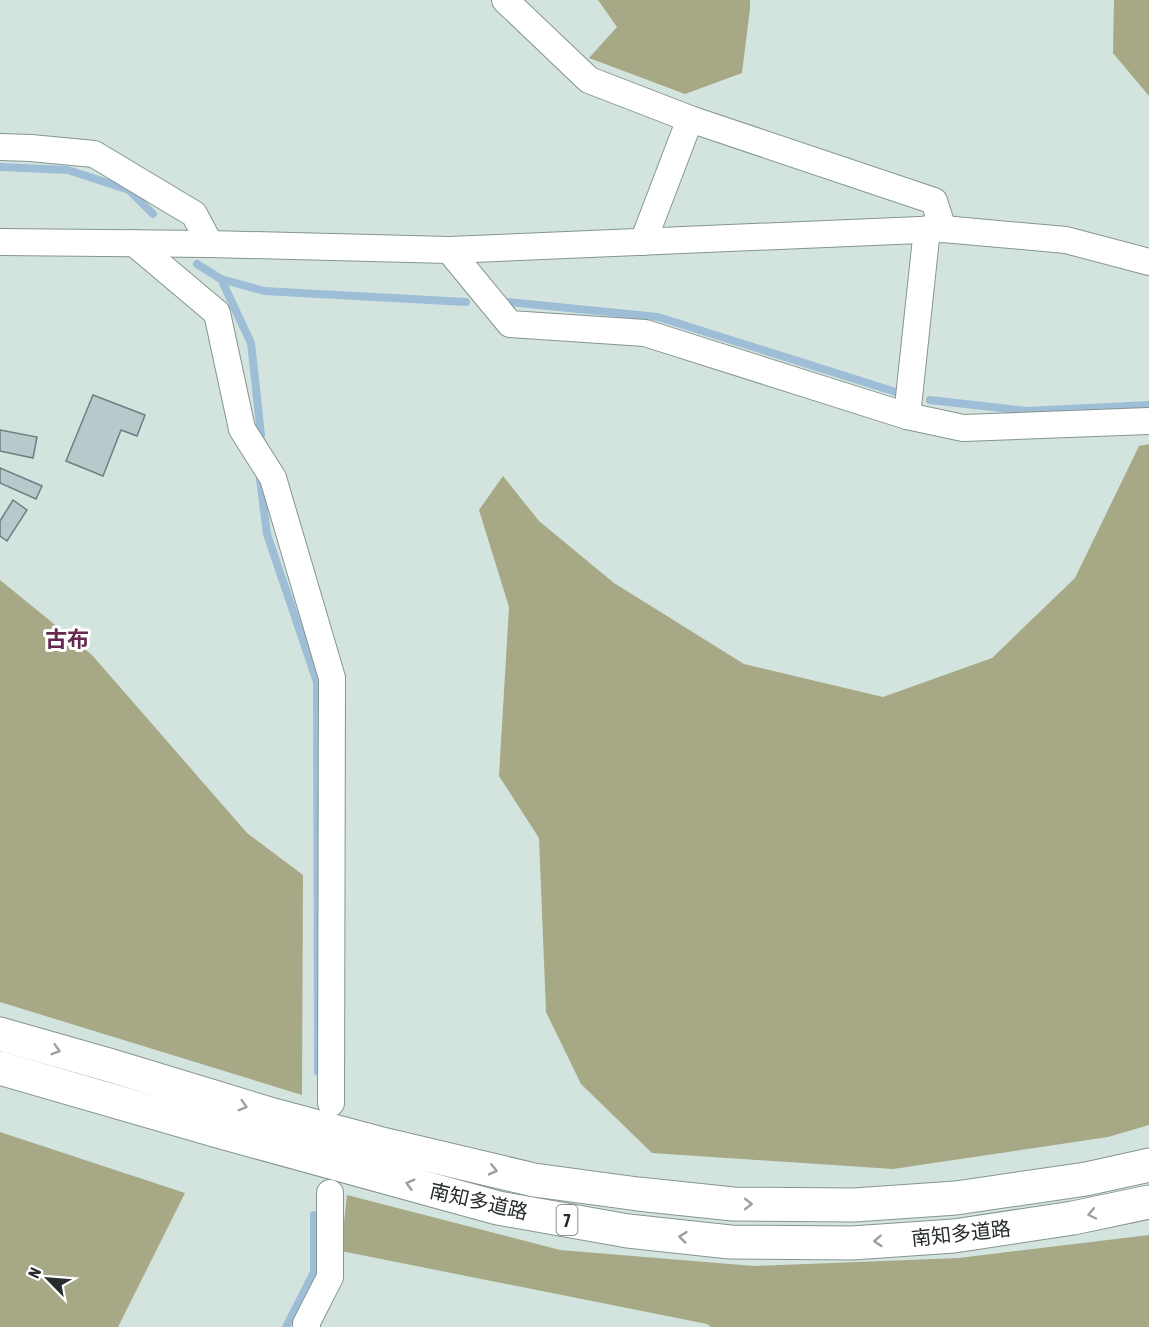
<svg xmlns="http://www.w3.org/2000/svg" width="1149" height="1327" viewBox="0 0 1149 1327" font-family="'Asap Condensed','Noto Sans JP',sans-serif">
	<style>
		.forest { fill: #a7a885 }
		.lines { fill: none; stroke-linecap: round; stroke-linejoin: round }
		.stream { stroke: #9ebed7; stroke-width: 8 }
		.building { fill: #b8c9cc; stroke: #6f7e81; stroke-width: 1.5 }
		.minor-casing { stroke: #859590; stroke-width: 28 }
		.motorway-casing { stroke: #859590; stroke-width: 35 }
		.minor { stroke: #fff; stroke-width: 26 }
		.motorway { stroke: #fff; stroke-width: 33 }
		.oneway { stroke: #9ea0a0 }
		.labels { text-anchor: middle; dominant-baseline: central; stroke-width: 6; stroke-linejoin: round; paint-order: stroke }
		.shield { fill: #fff; stroke: #686c6b; stroke-width: 1.5 }
		.shield-label { font-size: 18px; font-weight: bold; fill: #272d2b }
		.street-label { font-size: 20px; fill: #272d2b; stroke: #fff }
		.quarter-label { font-size: 22px; font-weight: bold; fill: #662a51; stroke: #fff }
	</style>
	<rect width="100%" height="100%" fill="#d3e4df"/>
	<g class="forest">
		<polygon points="598,0 750,0 750,9 742,73 685,94 589,58 617,27"/>
		<polygon points="1114,0 1149,0 1149,96 1113,53"/>
		<polygon points="1149,444 1149,1125 1108,1137 893,1169 652,1153 581,1084 546,1012 539,838 499,776 509,607 479,510 503,476 539,521 614,583 744,664 883,697 992,658 1075,578 1139,446"/>
		<polygon points="0,580 92,655 247,833 303,875 302,1095 0,1002"/>
		<polygon points="0,1132 185,1193 118,1327 0,1327"/>
		<polygon points="347,1195 560,1250 754,1266 959,1258 1149,1235 1149,1327 711,1327 707,1324 341,1251"/>
	</g>
	<g class="lines">
		<g class="stream">
			<polyline points="0,167 68,170 129,190 153,214"/>
			<polyline points="197,264 221,279 264,291 466,302"/>
			<polyline points="221,279 251,343 261,435"/>
			<polyline points="507,302 658,317 899,393"/>
			<polyline points="930,400 1026,411 1149,405"/>
			<polyline points="260,479 267,534 317,682 318,1072"/>
			<polyline points="286,1327 314,1272 314,1215"/>
		</g>
	</g>
	<g class="building">
		<polygon points="93,395 145,415 137,436 121,430 103,476 66,461"/>
		<polygon points="0,430 37,437 33,458 0,451"/>
		<polygon points="0,468 42,486 36,499 0,483"/>
		<polygon points="13,500 27,510 7,541 0,536 0,521"/>
	</g>
	<g class="lines">
		<g class="minor-casing">
			<g id="minor">
				<polyline points="505,0 589,80 690,119 934,201 943,229"/>
				<polyline points="0,147 31,148 94,154 194,214 210,244"/>
				<polyline points="0,242 210,244 449,250 943,229 1066,240 1149,262"/>
				<polyline points="643,242 690,119"/>
				<polyline points="134,243 217,313 242,429 273,478 332,678 331,1103"/>
				<polyline points="449,250 510,324 645,333 907,416 963,428 1149,421"/>
				<polyline points="907,416 927,229"/>
				<polyline points="307,1327 306,1324 330,1277 330,1193"/>
			</g>
		</g>
		<g class="motorway-casing">
			<g id="motorway">
				<polyline points="0,1034 109,1065 273,1115 378,1143 534,1180 638,1194 733,1204 854,1205 956,1198 1086,1179 1149,1165"/>
				<polyline points="0,1068 214,1130 498,1208 628,1231 730,1242 852,1243 954,1236 1073,1218 1149,1202"/>
			</g>
		</g>
		<use href="#minor" class="minor"/>
		<use href="#motorway" class="motorway"/>
	</g>
	<defs><path id="oneway-chevron" d="M-2-3.5L2.5 0L-2 3.5" fill="none" stroke-width="1.6" stroke-linecap="round" stroke-linejoin="round" transform="scale(1.5)"/></defs>
	<g class="oneway">
		<use href="#oneway-chevron" transform="translate(56 1050) rotate(16)"/>
		<use href="#oneway-chevron" transform="translate(243 1106) rotate(17)"/>
		<use href="#oneway-chevron" transform="translate(493 1170) rotate(13)"/>
		<use href="#oneway-chevron" transform="translate(410 1184) rotate(-165)"/>
		<use href="#oneway-chevron" transform="translate(748 1204)"/>
		<use href="#oneway-chevron" transform="translate(1092 1214) rotate(168)"/>
		<use href="#oneway-chevron" transform="translate(683 1237) rotate(-174)"/>
		<use href="#oneway-chevron" transform="translate(878 1241) rotate(176)"/>
	</g>
	<g class="labels">
		<rect class="shield" x="556.5" y="1205" width="21" height="30" rx="4.5"/>
		<g class="shield-label">
			<text x="567" y="1220">7</text>
		</g>
		<g class="street-label">
			<text transform="translate(479 1201) rotate(13)">南知多道路</text>
			<text transform="translate(961 1233) rotate(-6)">南知多道路</text>
		</g>
		<g class="quarter-label">
			<text x="67" y="639">古布</text>
		</g>
	</g>
	<g transform="translate(48 1279) rotate(295)" stroke="#ffffff" stroke-width="4.5" paint-order="stroke">
	<path d="M0-4.5L10 22L0 15L-10 22Z" fill="#272d2b"/>
	<text y="-9" font-size="16" font-weight="bold" text-anchor="middle" fill="#272d2b">N</text>
	</g>
</svg>
